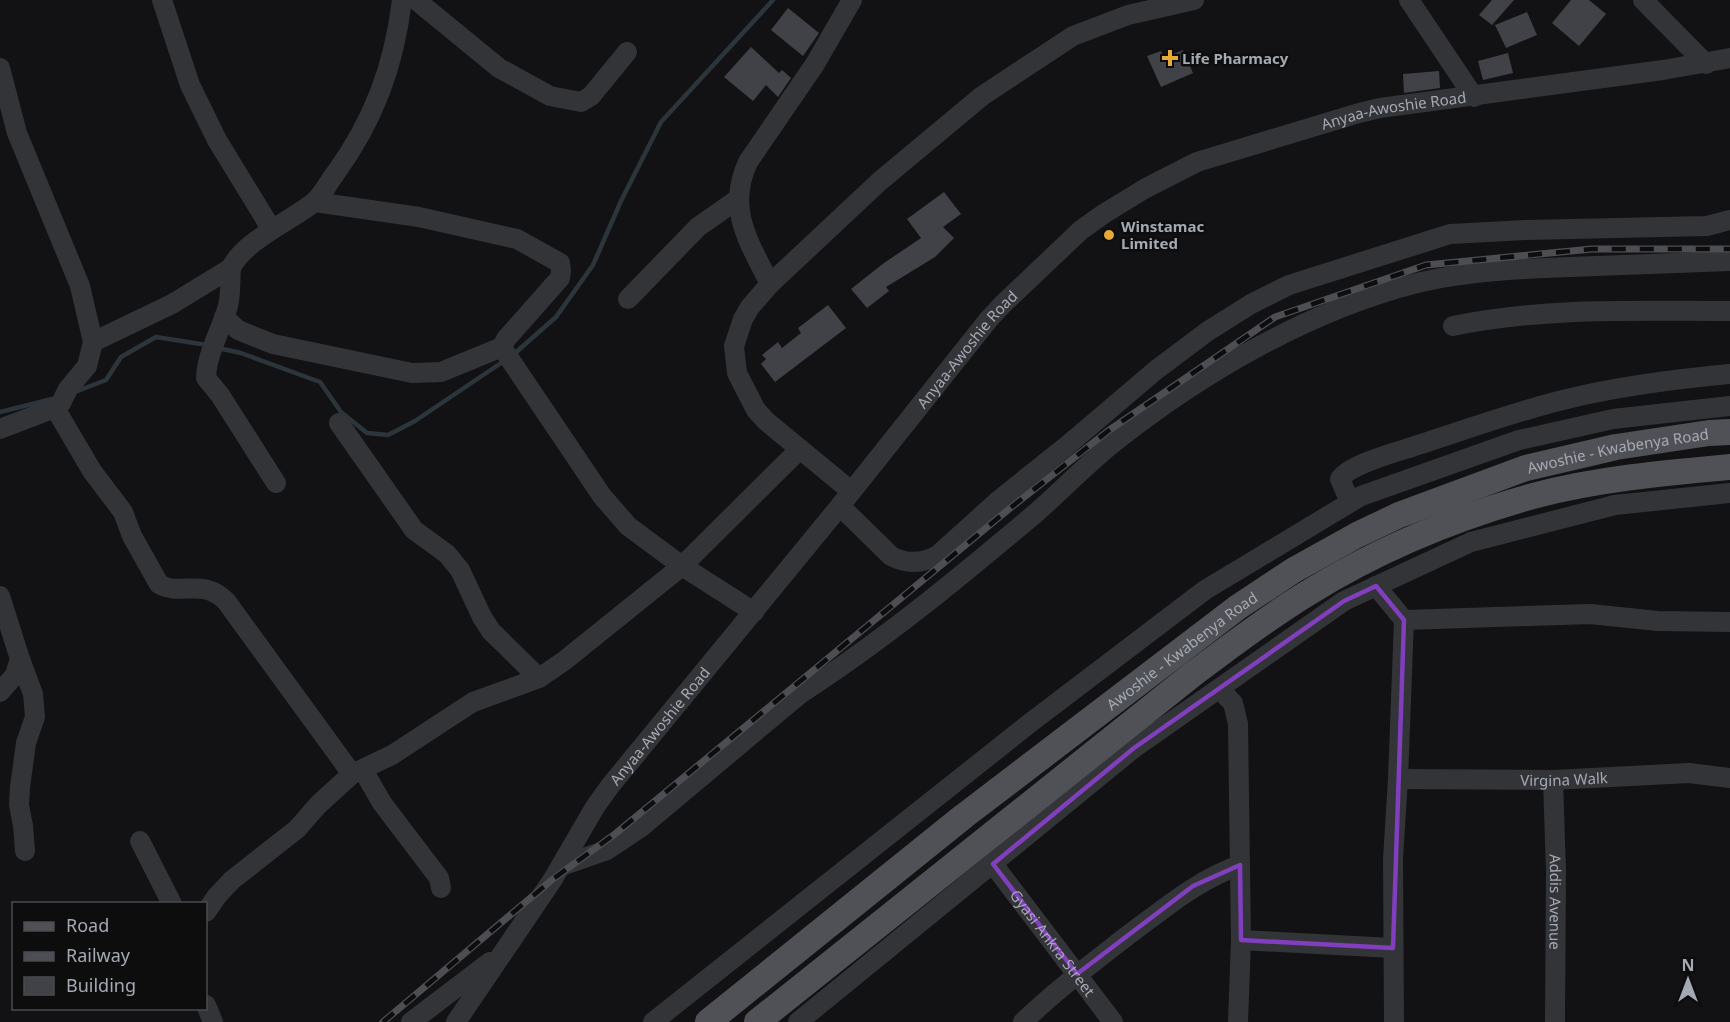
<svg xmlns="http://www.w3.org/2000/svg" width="1730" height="1022" viewBox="0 0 1730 1022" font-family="'Noto Sans',sans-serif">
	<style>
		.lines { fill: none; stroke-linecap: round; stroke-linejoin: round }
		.stream { stroke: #2c353b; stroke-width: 4.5 }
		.building { fill: #414247 }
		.minor { stroke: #333438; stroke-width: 20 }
		.major { stroke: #505157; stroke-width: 26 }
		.rail-casing { stroke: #4c4e53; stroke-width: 7 }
		.rail { stroke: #0d0d0e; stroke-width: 4.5; stroke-dasharray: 14; stroke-linecap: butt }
		.marked { fill: none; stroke: #813fbd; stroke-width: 4.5; stroke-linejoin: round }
		.poi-dot { fill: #e7a937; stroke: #0d0d0e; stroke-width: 2 }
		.labels { text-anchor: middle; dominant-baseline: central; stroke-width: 5; stroke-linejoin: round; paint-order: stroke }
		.poi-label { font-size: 15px; font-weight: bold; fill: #a4a9b3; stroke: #0d0d0e; text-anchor: start }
		.street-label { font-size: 15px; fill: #a4a9b3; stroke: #0d0d0e }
	</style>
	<rect width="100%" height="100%" fill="#121214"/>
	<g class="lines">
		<g class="stream">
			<polyline points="218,348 241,353 320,382 341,412 367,433 388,435 415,421 504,361"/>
			<polyline points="514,354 556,317 593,265 621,201 661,122 773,0"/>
			<polyline points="75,392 106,380 121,357 156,337 207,345"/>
			<polyline points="0,412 52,399"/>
		</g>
	</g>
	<g class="building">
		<polygon points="1492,0 1514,0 1492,25 1479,15"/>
		<polygon points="1571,0 1589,0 1606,14 1579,46 1552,23"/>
		<polygon points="788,8 819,33 803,56 771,30"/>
		<polygon points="1527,12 1537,35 1506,48 1495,25"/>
		<polygon points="751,47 779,73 782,70 791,78 778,97 766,85 753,101 724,77"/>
		<polygon points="1183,50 1193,73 1161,87 1147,56 1161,51 1164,58"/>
		<polygon points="1508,53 1513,73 1483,80 1478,61"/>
		<polygon points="1439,71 1440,88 1404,93 1403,74"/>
		<polygon points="944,192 961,214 943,227 954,238 935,257 886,287 889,291 867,308 851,289 884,263 921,238 907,219"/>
		<polygon points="828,305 846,328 775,382 761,364 766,359 762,355 778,342 782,348 801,333 798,328"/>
	</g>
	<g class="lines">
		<g class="minor">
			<polyline points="162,0 190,85 217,140 272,230"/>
			<polyline points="416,0 499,68 550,96 581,102 591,96 627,52"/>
			<polyline points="1409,0 1474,97"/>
			<polyline points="1643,0 1706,64"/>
			<polyline points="0,68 17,133 80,286 93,342 87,366 68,389 61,403 55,408 0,429"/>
			<polyline points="315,202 419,217 517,239 560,263 561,270 560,278 506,339 502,347 505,352 602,496 628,526 682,566 754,612"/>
			<path d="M231 268C230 280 231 294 228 306 221 331 207 352 206 378L220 395 276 483"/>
			<path d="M770 284C749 242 726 209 748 162L815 64 852 0"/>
			<polyline points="628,299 698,227 738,199"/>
			<polyline points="224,317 238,330 273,344 412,373 441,372 502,347"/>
			<path d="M1453 326C1544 307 1637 311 1730 311"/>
			<path d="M93 342 172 304 231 268C243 242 290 221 313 203 322 196 328 183 335 174 374 120 394 66 402 0"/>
			<path d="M55 408 92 471 123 512 132 536 159 584C181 597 202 577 226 601L352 774"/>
			<polyline points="339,423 414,530 447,554 460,570 482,617 491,631 539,678"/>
			<polyline points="851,491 766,421 756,410 737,373 734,346 743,319 750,307 770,284 880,181 982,96 1073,36 1128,15 1194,0"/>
			<path d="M1350 502 1340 479C1350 464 1397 452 1415 446 1465 430 1516 411 1567 399 1620 386 1676 379 1730 374"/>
			<path d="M840 506 891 556C906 564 922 564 938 555L999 500 1069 444 1156 370 1208 331 1251 304 1289 285 1450 234 1526 230 1707 226 1730 220"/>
			<polyline points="1376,586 1404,620 1398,779 1393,859 1394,1022"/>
			<polyline points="0,596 20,659 15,675 0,692"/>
			<polyline points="1404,620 1590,614 1658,621 1730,622"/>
			<polyline points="20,659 33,694 35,717 26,743 20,787 19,805 23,826 25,851"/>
			<polyline points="1219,689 1233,703 1238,724 1241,940 1238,1022"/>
			<polyline points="363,770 382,803 439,878 441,888"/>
			<path id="s1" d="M1398 779 1553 780 1689 773 1730 778"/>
			<path id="s2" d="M1553 780 1556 871 1555 1022"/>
			<polyline points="140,841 172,904"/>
			<path id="s3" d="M993 864 1113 1022"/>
			<path d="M561 866 607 850 640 828 800 694C884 640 961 576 1037 512 1062 490 1086 465 1112 444 1200 374 1307 311 1417 283 1467 271 1518 269 1570 267 1623 265 1677 263 1730 261"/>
			<polyline points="206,912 217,896 232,880 297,829 318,805 352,774 392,755 473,702 539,678 564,661 682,566 800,449"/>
			<polyline points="1241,940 1393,948"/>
			<polyline points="206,1005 213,1022"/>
			<polyline points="411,1022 490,962"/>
			<path id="s4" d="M456 1022 553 879 595 807 610 786 840 506 989 319 1003 304 1081 230 1105 213 1146 188 1197 162 1359 113 1380 108 1663 70 1730 58"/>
			<polyline points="653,1022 1030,723 1205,590 1361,496 1519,440 1613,419 1730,406"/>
			<polyline points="798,1022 1134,748 1344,601 1471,542 1615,505 1730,493"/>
			<path d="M1023 1022C1055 991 1091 964 1127 936 1164 909 1197 880 1240 865"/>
		</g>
		<g class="major">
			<path id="s5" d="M708 1022 964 816 1238 607 1294 570 1357 535 1399 515 1526 468 1616 447 1709 433 1730 432"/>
			<path d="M757 1022 1193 674C1231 646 1268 617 1308 593 1377 550 1454 518 1533 496 1597 479 1664 473 1730 467"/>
		</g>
		<g class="rail-casing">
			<polyline id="rail" points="383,1022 553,879 615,834 1009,509 1108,431 1275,317 1426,265 1592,249 1730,249"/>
		</g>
		<use href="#rail" class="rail"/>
	</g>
	<path class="marked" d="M1376 586 1404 620 1393 948 1241 940 1240 865 1193 886 1077 974 993 864 1134 748 1344 601Z"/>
	<g class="poi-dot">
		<path d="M1167 49h6v6h6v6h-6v6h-6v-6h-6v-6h6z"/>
		<circle cx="1109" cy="235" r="6"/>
	</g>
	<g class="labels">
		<g class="poi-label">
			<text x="1182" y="58">Life Pharmacy</text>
			<text x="1121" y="226">Winstamac<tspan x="1121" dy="17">Limited</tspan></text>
		</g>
		<g class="street-label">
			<text stroke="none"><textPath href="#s4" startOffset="1350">Anyaa-Awoshie Road</textPath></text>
			<text stroke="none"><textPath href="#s4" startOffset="846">Anyaa-Awoshie Road</textPath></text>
			<text stroke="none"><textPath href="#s5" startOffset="1088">Awoshie - Kwabenya Road</textPath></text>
			<text stroke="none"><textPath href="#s5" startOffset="602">Awoshie - Kwabenya Road</textPath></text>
			<text stroke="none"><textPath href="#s4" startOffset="360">Anyaa-Awoshie Road</textPath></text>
			<text stroke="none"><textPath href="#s1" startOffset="166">Virgina Walk</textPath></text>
			<text stroke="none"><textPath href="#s2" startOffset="122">Addis Avenue</textPath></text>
			<text stroke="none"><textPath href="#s3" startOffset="99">Gyasi Ankra Street</textPath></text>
		</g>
	</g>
	<rect x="12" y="902" width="195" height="108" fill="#0d0d0e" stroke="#494b50" stroke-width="1.5"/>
	<rect x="24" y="922" width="30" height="9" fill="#505157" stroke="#494b50" stroke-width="1.5"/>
	<text x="66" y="932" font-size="18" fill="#a4a9b3">Road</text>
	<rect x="24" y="952" width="30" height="9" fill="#4c4e53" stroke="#494b50" stroke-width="1.5"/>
	<text x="66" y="962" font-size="18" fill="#a4a9b3">Railway</text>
	<rect x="24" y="977" width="30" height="18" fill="#414247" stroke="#494b50" stroke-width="1.5"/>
	<text x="66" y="992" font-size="18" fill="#a4a9b3">Building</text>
	<g transform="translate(1688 980)" stroke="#0d0d0e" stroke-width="4.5" paint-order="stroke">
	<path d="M0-4.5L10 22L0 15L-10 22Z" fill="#a4a9b3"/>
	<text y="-9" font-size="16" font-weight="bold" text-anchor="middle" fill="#a4a9b3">N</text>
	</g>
</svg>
